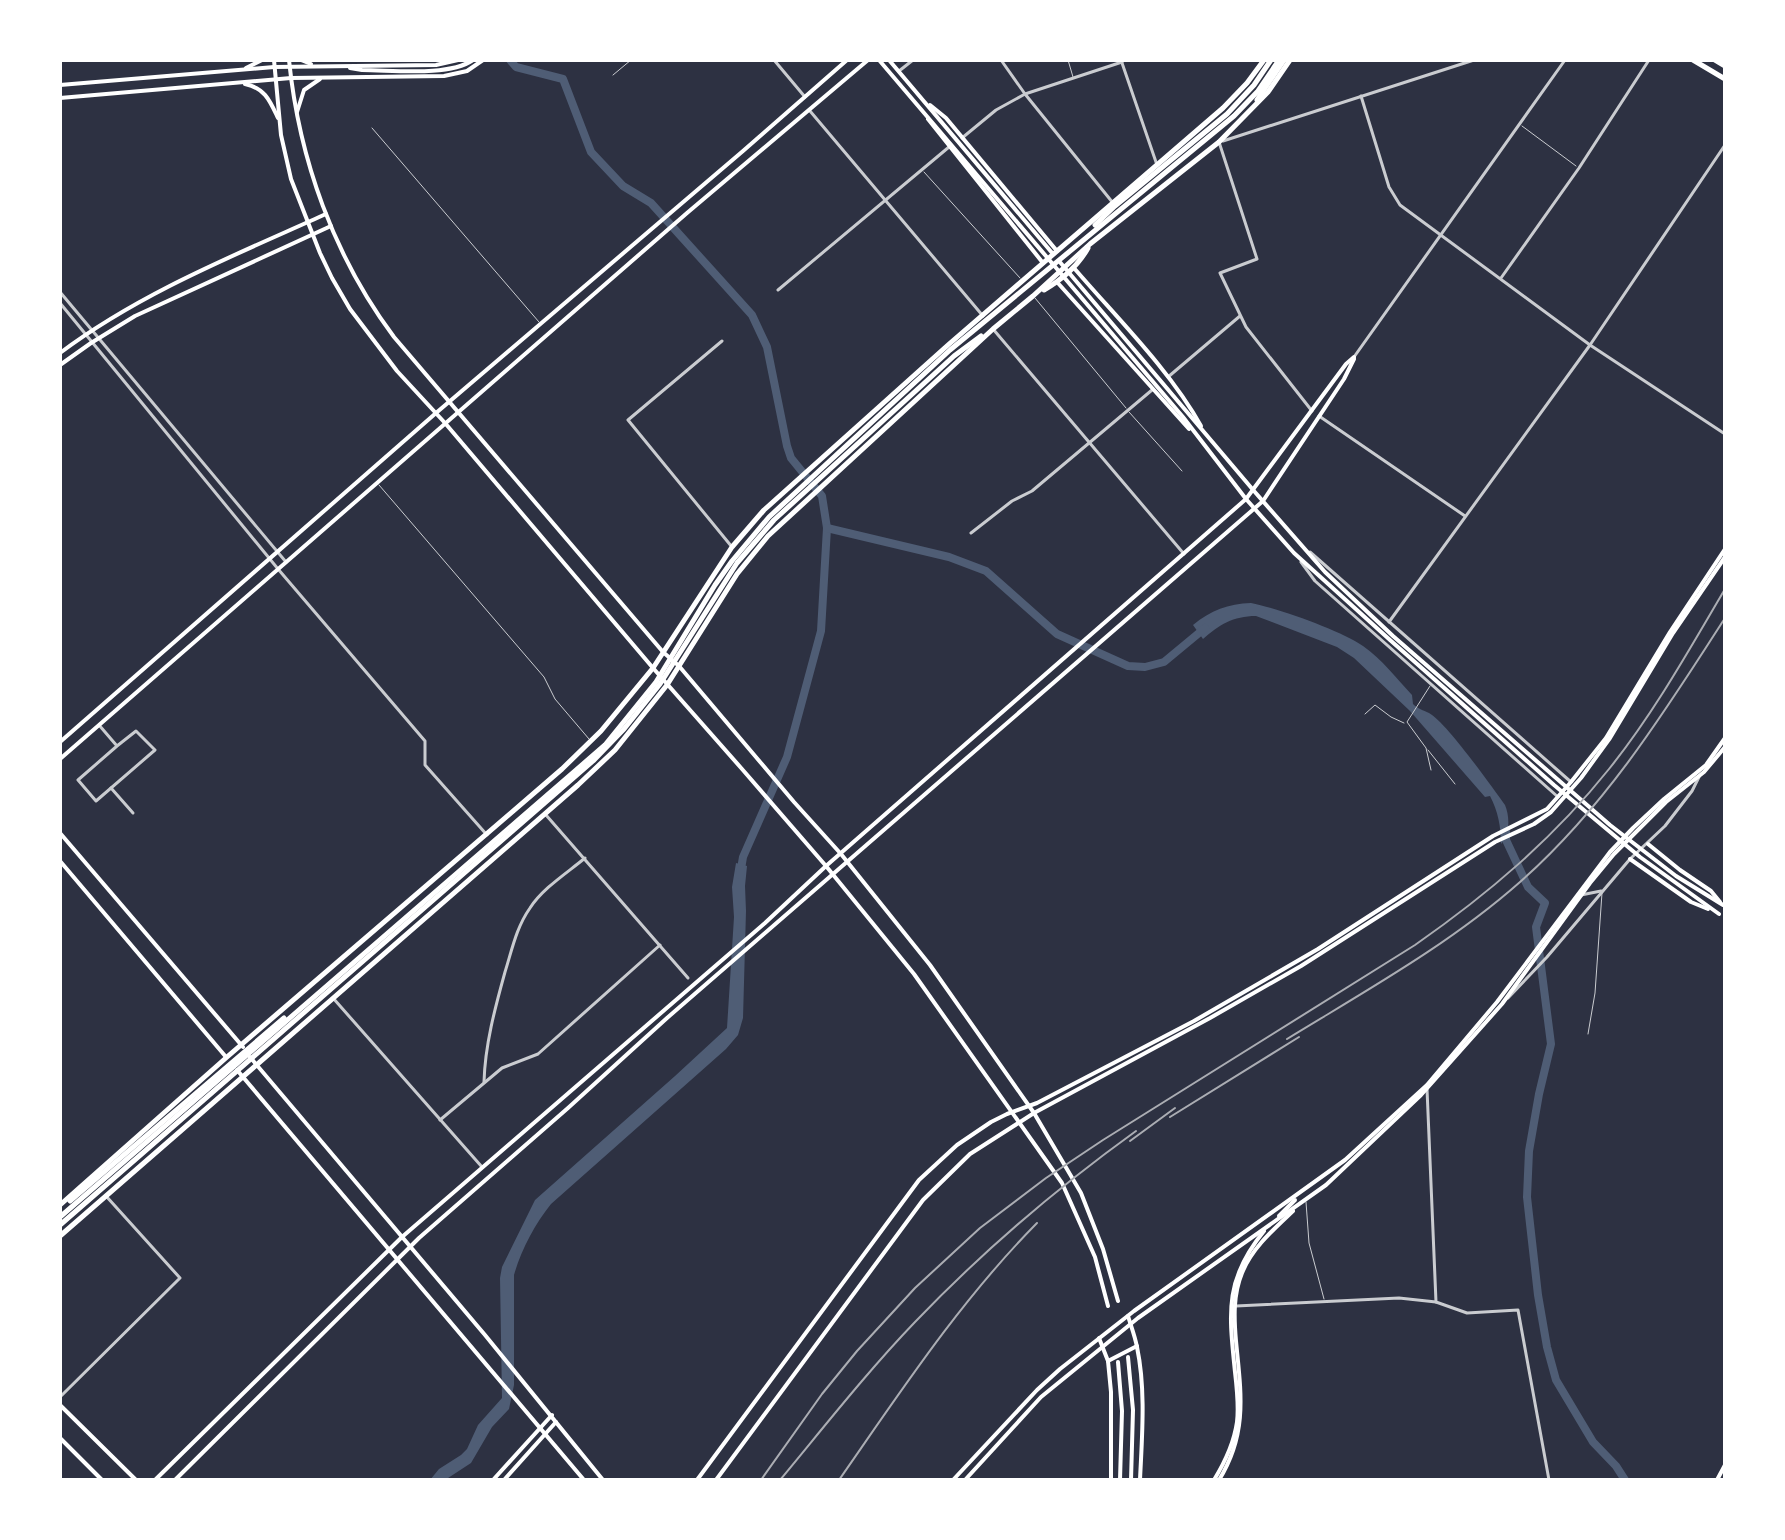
<svg xmlns="http://www.w3.org/2000/svg" width="1785" height="1540" viewBox="0 0 1785 1540" font-family="'Work Sans',sans-serif">
	<style>
		.water { fill: #4f5d75 }
		.lines { fill: none; stroke-linecap: round; stroke-linejoin: round }
		.river { stroke: #4f5d75; stroke-width: 8 }
		.service { stroke: #caccd0; stroke-width: 1 }
		.minor { stroke: #caccd0; stroke-width: 3 }
		.tertiary { stroke: #caccd0; stroke-width: 3 }
		.secondary { stroke: #fff; stroke-width: 4 }
		.primary { stroke: #fff; stroke-width: 4 }
		.trunk { stroke: #fff; stroke-width: 5 }
		.rail { stroke: #abadb3; stroke-width: 2 }
	</style>
	<rect width="100%" height="100%" fill="#2d3142"/>
	<g class="water">
		<path d="M1251 603C1277 608 1342 631 1363 646 1382 659 1397 679 1412 695L1413 704C1418 709 1423 710 1429 713 1446 722 1492 787 1505 805 1510 817 1510 834 1501 844 1501 827 1498 811 1490 796L1485 797 1410 711 1354 658 1337 647 1256 616C1233 616 1219 625 1203 639L1193 625C1211 610 1228 604 1251 603Z"/>
		<path d="M736 863 747 866 745 886 746 911 743 1018 738 1035 726 1049 551 1204C535 1224 521 1250 514 1275V1385L509 1409 492 1427 471 1463 445 1480H430L439 1469 461 1455 467 1449 478 1425 502 1398 500 1278 502 1267 535 1200 675 1076 727 1028 734 917 732 887Z"/>
	</g>
	<g class="lines">
		<g class="river">
			<polyline points="510,60 516,67 563,79 591,152 623,186 651,203 752,315 767,347 787,446 791,458 822,496 827,528 821,631 787,757 743,857 740,875"/>
			<polyline points="827,528 949,557 986,571 1057,634 1128,666 1145,667 1164,662 1205,628"/>
			<polyline points="1506,831 1506,840 1528,887 1545,903 1536,927 1551,1044 1539,1094 1529,1151 1527,1197 1538,1295 1547,1347 1556,1380 1593,1442 1616,1466 1625,1480"/>
		</g>
		<g class="service">
			<polyline points="1068,60 1073,77"/>
			<polyline points="613,75 631,60"/>
			<polyline points="1522,126 1576,166"/>
			<polyline points="372,128 539,322"/>
			<polyline points="924,172 1020,278"/>
			<polyline points="1035,298 1126,408"/>
			<polyline points="1129,412 1182,471"/>
			<polyline points="379,485 544,677 555,699 589,739"/>
			<polyline points="1430,686 1407,722 1426,748 1431,770"/>
			<polyline points="1365,714 1375,705 1391,717 1404,723"/>
			<polyline points="1428,750 1455,784"/>
			<polyline points="1588,1034 1595,993 1602,893"/>
			<polyline points="1306,1202 1309,1243 1324,1299"/>
		</g>
		<g class="minor">
			<polyline points="774,60 805,97"/>
			<polyline points="1001,60 1025,94 1113,203"/>
			<polyline points="1121,60 1157,165"/>
			<polyline points="899,71 913,60"/>
			<polyline points="962,138 996,110 1025,94 1122,62"/>
			<polyline points="1219,142 1257,259 1220,273 1246,327 1312,411"/>
			<polyline points="1501,278 1579,168 1649,60"/>
			<polyline points="778,290 949,147"/>
			<polyline points="722,341 628,420 732,547"/>
			<polyline points="1168,377 1240,316"/>
			<polyline points="1319,416 1465,516"/>
			<polyline points="971,533 1012,501 1032,491 1152,390"/>
			<polyline points="1310,552 1571,782"/>
			<polyline points="1301,562 1315,581 1558,797"/>
			<polyline points="278,569 425,741 425,765 487,835"/>
			<polyline points="99,725 117,746 78,780 96,801 155,750 136,731 117,746"/>
			<polyline points="111,788 133,813"/>
			<polyline points="546,815 688,978"/>
			<polyline points="333,998 482,1167"/>
			<path d="M484 1082C485 1045 495 1008 505 972 512 950 516 928 530 908 543 888 567 873 585 858"/>
			<polyline points="1427,1089 1436,1302 1467,1313 1518,1310 1549,1480"/>
			<polyline points="440,1120 502,1068 538,1054 660,945"/>
			<polyline points="1236,1306 1399,1298 1436,1302"/>
			<polyline points="60,1397 180,1278 106,1196"/>
		</g>
		<g class="tertiary">
			<polyline points="1361,96 1389,187 1400,205 1590,345 1725,434"/>
			<polyline points="810,111 983,316"/>
			<polyline points="1223,141 1474,60"/>
			<polyline points="60,292 286,562"/>
			<polyline points="60,303 278,569"/>
			<polyline points="993,329 1184,554"/>
			<polyline points="1354,357 1565,60"/>
			<polyline points="1389,622 1590,345 1725,145"/>
			<polyline points="1581,895 1601,891"/>
			<polyline points="1508,998 1547,957 1630,859 1665,826 1692,791 1699,777"/>
		</g>
		<g class="secondary">
			<polyline points="301,60 311,64"/>
			<polyline points="879,60 1183,417 1246,499 1294,553 1390,640 1554,785 1640,857 1719,914"/>
			<polyline points="889,60 1053,254"/>
			<polyline points="246,68 262,60"/>
			<path d="M350 68 362 70C393 70 448 77 473 60"/>
			<path d="M245 84C265 88 270 101 278 118"/>
			<polyline points="60,85 274,67 436,65 458,60"/>
			<polyline points="60,98 291,78 444,76 467,71 483,60"/>
			<polyline points="930,105 946,118 1057,251"/>
			<polyline points="297,112 304,90 320,79"/>
			<polyline points="928,119 1043,263"/>
			<polyline points="1059,261 1254,491 1325,572 1393,636 1610,825 1676,876 1723,905"/>
			<path d="M1074 268C1116 317 1170 370 1201 426"/>
			<polyline points="1057,282 1189,429"/>
			<path d="M60 353C140 293 235 255 326 214"/>
			<polyline points="60,365 91,343 135,316 331,226"/>
			<polyline points="60,833 243,1047"/>
			<polyline points="1648,844 1680,870 1711,891 1720,902"/>
			<polyline points="1630,859 1691,902 1708,909"/>
			<polyline points="60,861 226,1057"/>
			<polyline points="250,1057 485,1335 603,1480"/>
			<polyline points="237,1070 584,1480"/>
			<polyline points="1279,1216 1295,1200"/>
			<path d="M1128 1316C1131 1326 1135 1336 1137 1347 1146 1390 1142 1436 1140 1480"/>
			<polyline points="1099,1338 1108,1361 1111,1392 1111,1480"/>
			<polyline points="1108,1361 1137,1346"/>
			<polyline points="60,1405 136,1480"/>
			<polyline points="60,1438 102,1480"/>
			<polyline points="155,1480 402,1237 765,923 826,866 1246,499 1346,364 1354,357"/>
			<polyline points="175,1480 419,1238 568,1108 667,1018 1263,501 1344,379 1354,359"/>
			<polyline points="493,1480 552,1415"/>
			<polyline points="504,1480 556,1422"/>
			<polyline points="697,1480 919,1180 957,1145 991,1122 1007,1114 1037,1103 1194,1021 1318,949 1493,836 1547,809 1571,782 1606,738 1670,632 1725,549"/>
			<polyline points="716,1480 923,1200 970,1154 1034,1113 1210,1018 1301,966 1495,842 1534,824 1551,812 1581,778 1610,738 1673,633 1725,557"/>
			<polyline points="953,1480 1037,1390 1060,1369 1134,1311 1345,1160 1427,1085 1497,1002 1610,852 1633,828 1664,799 1706,765 1725,738"/>
			<polyline points="965,1480 1041,1397 1138,1318 1326,1185 1421,1095 1502,1004 1590,883 1614,854 1666,802 1704,772 1725,747"/>
			<path d="M1214 1480C1225 1462 1234 1443 1237 1422 1239 1406 1237 1389 1235 1372 1229 1313 1224 1280 1264 1231"/>
			<path d="M1219 1480C1248 1433 1241 1393 1236 1341 1234 1318 1233 1295 1242 1273 1252 1248 1274 1229 1293 1211"/>
			<polyline points="1717,1480 1725,1465"/>
		</g>
		<g class="primary">
			<polyline points="274,60 281,135 291,179 320,253 332,278 350,309 397,371 445,423 653,668 742,769 826,866 914,974 1062,1183 1095,1257 1108,1306"/>
			<path d="M289 60C299 159 334 257 394 337L663 652 679 666 794 802 841 854 930 965 1034 1113 1081 1193 1103 1249 1118 1301"/>
			<polyline points="60,742 436,413 743,151 847,60"/>
			<polyline points="60,759 687,213 868,60"/>
			<polyline points="1128,1357 1133,1410 1131,1480"/>
			<polyline points="1118,1362 1122,1411 1120,1480"/>
		</g>
		<g class="trunk">
			<polyline points="1693,60 1725,79"/>
			<polyline points="1715,60 1725,66"/>
			<polyline points="1257,100 1284,60"/>
			<polyline points="1095,225 1115,206 1227,114 1254,85 1271,60"/>
			<path d="M1044 290C1063 279 1078 266 1088 248"/>
			<polyline points="70,1201 284,1018"/>
			<polyline points="60,1205 227,1057 562,769 601,731 653,668 732,547 764,510 948,345 1223,108 1247,83 1264,60"/>
			<polyline points="60,1217 605,745 656,682 715,585 732,561 769,517 950,350 1234,116 1258,91 1279,60"/>
			<polyline points="60,1225 594,760 624,729 660,684 737,563 774,520 954,356 981,336"/>
			<polyline points="60,1236 578,785 615,750 667,685 737,574 768,536 993,329 1033,296 1090,244 1219,142 1268,92 1290,60"/>
		</g>
		<g class="rail">
			<path d="M1287 1039C1367 990 1450 944 1520 882 1605 807 1664 713 1725 618"/>
			<polyline points="1170,1117 1299,1037"/>
			<polyline points="1130,1141 1175,1108"/>
			<path d="M761 1480 822 1394 857 1351 915 1288 980 1228 1046 1178 1103 1140 1415 945C1488 894 1553 839 1609 769 1654 713 1689 650 1725 589"/>
			<path d="M780 1480C824 1427 867 1372 915 1322 982 1252 1057 1188 1136 1131"/>
			<path d="M839 1480C901 1391 960 1301 1037 1223"/>
		</g>
	</g>
	<rect width="1785" height="1540" fill="none" stroke="#ffffff" stroke-width="124"/>
</svg>
